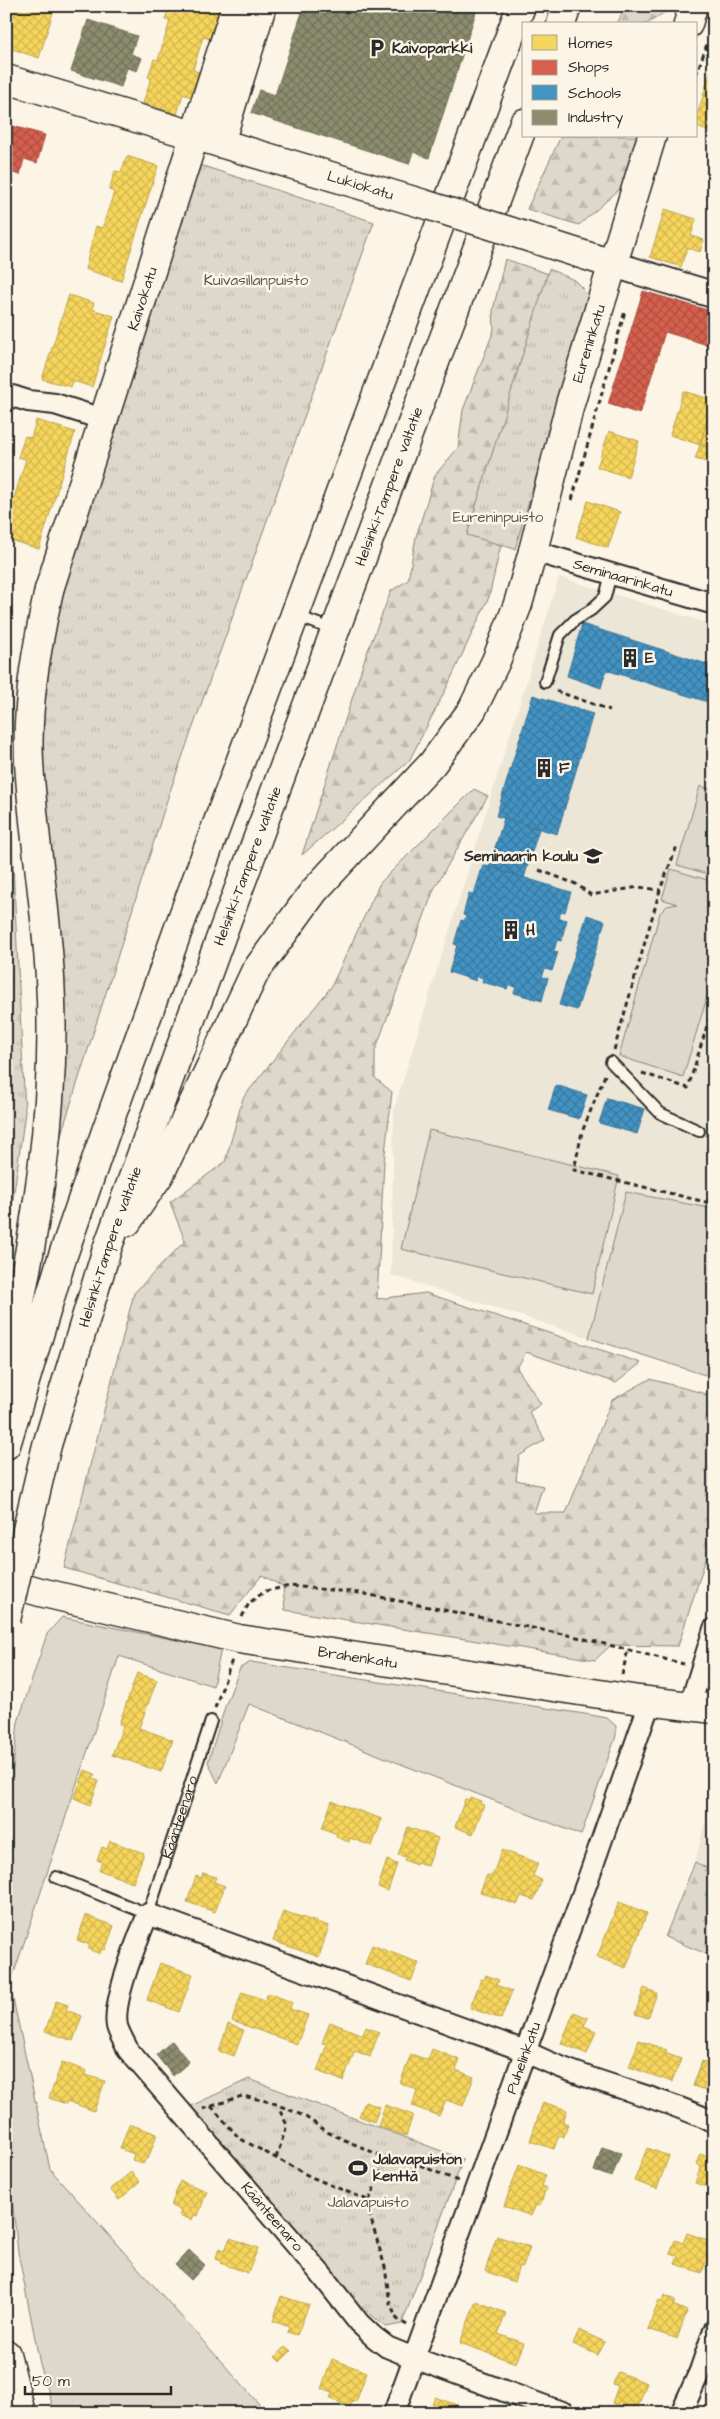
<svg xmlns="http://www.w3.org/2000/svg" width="720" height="2419" viewBox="0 0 720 2419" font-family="'Architects Daughter',sans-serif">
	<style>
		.built { fill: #ece6d7 }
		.grass { fill: #ded8ca; stroke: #84827a }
		.forest { fill: url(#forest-firs); stroke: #84827a }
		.park { fill: url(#park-tufts); stroke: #84827a }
		.homes { fill: url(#homes-cross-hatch); stroke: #b9a24d }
		.shops { fill: url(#shops-cross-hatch); stroke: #a35043 }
		.schools { fill: url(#schools-cross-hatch); stroke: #3c7495 }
		.industry { fill: url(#industry-cross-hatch); stroke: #6f6f5a }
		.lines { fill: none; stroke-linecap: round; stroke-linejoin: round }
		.service-casing { stroke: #2b2b2b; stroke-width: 14 }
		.minor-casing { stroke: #2b2b2b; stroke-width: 24 }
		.tertiary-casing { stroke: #2b2b2b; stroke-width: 29 }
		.secondary-casing { stroke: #2b2b2b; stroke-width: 31 }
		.primary-casing { stroke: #2b2b2b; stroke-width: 31 }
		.motorway-casing { stroke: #2b2b2b; stroke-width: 31 }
		.path { stroke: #2b2b2b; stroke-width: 3; stroke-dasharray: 5 4; stroke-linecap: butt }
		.service { stroke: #fcf5e5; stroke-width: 10 }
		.minor { stroke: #fcf5e5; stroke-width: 20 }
		.tertiary { stroke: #fcf5e5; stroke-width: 25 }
		.secondary { stroke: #fcf5e5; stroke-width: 28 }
		.primary { stroke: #fcf5e5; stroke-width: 28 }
		.motorway { stroke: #fcf5e5; stroke-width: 28 }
		.primary-bridge-casing { stroke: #2b2b2b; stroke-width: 31; stroke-linecap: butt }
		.motorway-bridge-casing { stroke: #2b2b2b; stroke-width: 31; stroke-linecap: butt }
		.primary-bridge { stroke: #fcf5e5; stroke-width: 28 }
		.motorway-bridge { stroke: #fcf5e5; stroke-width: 28 }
		.labels { text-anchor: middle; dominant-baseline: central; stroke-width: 5; stroke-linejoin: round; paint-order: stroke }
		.poi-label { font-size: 15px; font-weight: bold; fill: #2b2b2b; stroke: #fcf5e5; text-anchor: start }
		.street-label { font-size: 15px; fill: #2b2b2b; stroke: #fcf5e5 }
		.park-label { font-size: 15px; fill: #585653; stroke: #fcf5e5 }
	</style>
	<defs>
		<pattern id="forest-firs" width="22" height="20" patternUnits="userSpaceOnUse" patternTransform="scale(1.25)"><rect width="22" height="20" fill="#ded8ca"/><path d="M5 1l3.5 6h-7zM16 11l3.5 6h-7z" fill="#bfbaae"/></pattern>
		<pattern id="park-tufts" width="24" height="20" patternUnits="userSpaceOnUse" patternTransform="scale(1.25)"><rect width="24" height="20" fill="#ded8ca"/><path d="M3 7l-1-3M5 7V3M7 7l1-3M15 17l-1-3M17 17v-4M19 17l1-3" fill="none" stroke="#bfbaae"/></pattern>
		<pattern id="homes-cross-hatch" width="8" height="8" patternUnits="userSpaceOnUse" patternTransform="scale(1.25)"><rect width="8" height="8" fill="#f6d55c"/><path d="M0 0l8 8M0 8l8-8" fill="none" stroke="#d3b750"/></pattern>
		<pattern id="shops-cross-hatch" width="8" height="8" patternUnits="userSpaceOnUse" patternTransform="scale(1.25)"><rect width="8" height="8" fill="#d6604d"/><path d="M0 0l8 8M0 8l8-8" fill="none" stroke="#ae4f40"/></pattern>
		<pattern id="schools-cross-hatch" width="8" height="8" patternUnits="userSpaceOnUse" patternTransform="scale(1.25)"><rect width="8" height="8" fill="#4393c3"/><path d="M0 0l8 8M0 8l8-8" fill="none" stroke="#38789f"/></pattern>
		<pattern id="industry-cross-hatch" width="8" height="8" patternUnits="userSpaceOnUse" patternTransform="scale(1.25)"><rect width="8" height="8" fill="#8c8c6e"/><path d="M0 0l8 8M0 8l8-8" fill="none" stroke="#73735b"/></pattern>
	</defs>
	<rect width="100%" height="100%" fill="#fcf5e5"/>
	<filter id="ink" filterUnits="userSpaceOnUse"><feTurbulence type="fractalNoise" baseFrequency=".02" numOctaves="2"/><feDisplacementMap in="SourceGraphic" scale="10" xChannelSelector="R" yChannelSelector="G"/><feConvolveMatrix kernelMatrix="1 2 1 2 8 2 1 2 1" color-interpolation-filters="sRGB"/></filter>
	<g filter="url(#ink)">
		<g class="built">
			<polygon points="559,577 714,625 714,1377 391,1275 394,1109"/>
			<polygon points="714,1787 714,1872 695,1862"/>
		</g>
		<g class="grass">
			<polygon points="700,786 714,790 714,876 677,865"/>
			<polygon points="671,869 714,882 714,974 683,1077 619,1056 660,913 667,906 677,904 662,899"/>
			<polygon points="429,1130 619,1176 592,1294 401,1249"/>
			<polygon points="626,1192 714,1209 714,1352 705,1375 589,1338"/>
			<polygon points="62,1617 221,1649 213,1686 119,1656 10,1985 50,2169 267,2413 55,2413 40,2364 18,2252 6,2147 6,1832 18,1722 47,1634"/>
			<polygon points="251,1662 591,1715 607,1718 616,1726 616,1736 581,1835 249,1704 218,1783 208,1762 226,1704 240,1668"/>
		</g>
		<g class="forest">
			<polygon points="625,6 668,6 668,10 647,24 617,24"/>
			<polygon points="561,136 641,136 621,188 579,225 527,209"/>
			<polygon points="505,259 566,280 526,434 489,597 447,687 409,761 302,855 365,658 391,591 408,580 416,537 435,475 458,448 463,410 494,330 493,310"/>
			<polygon points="474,789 488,796 434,889 375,1051 375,1078 392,1092 384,1162 377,1299 426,1293 641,1363 616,1383 526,1352 517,1368 541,1404 529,1412 545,1440 519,1456 516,1480 543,1486 534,1513 566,1513 612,1400 650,1379 714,1396 714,1533 678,1646 611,1645 595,1660 285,1610 283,1587 262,1575 230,1615 64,1568 134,1293 185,1241 170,1202 225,1162 243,1098 331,987 380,883"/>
			<polygon points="695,1862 714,1872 714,1957 665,1937"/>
		</g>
		<g class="park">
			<polygon points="197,164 374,222 169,794 59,1141 64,988 53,886 43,765 44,708 55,616"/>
			<polygon points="549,269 574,280 589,295 515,549 467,535"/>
			<polygon points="6,719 25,1112 6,1251"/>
			<polygon points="249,2079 463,2159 402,2324 386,2327 354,2301 191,2106"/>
		</g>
		<g class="homes">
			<polygon points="12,6 55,6 39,58 6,47 6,26"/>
			<polygon points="169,6 214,6 213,9 219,11 210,39 203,37 193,70 199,72 191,97 183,94 177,114 143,103 151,78 148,77 154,59 158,60 170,21 165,20"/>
			<polygon points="713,63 714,63 714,133 696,127 696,119"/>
			<polygon points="127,156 158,166 121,281 85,269 96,226 102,228 114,192 109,190 115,171 121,172"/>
			<polygon points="665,209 696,219 691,236 704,240 700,252 687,248 681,267 650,257"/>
			<polygon points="69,295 94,303 92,309 114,316 92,387 73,381 71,387 42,379"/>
			<polygon points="683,391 713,400 700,445 670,435"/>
			<polygon points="709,414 714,415 714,449 700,445"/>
			<polygon points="36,420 75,432 39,549 6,539 6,497 14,498 26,459 18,457 25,436 31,438"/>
			<polygon points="609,431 639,441 628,477 597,467"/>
			<polygon points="700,445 714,449 711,463 695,459"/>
			<polygon points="588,501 620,512 608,548 576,537"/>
			<polygon points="137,1673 157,1680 139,1728 173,1740 161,1772 112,1755 123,1726 119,1724"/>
			<polygon points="85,1770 95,1774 93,1779 99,1781 90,1805 74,1798"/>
			<polygon points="470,1797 481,1801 480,1804 484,1805 473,1834 455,1827 465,1799 469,1800"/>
			<polygon points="332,1801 382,1819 372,1846 350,1838 349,1842 336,1837 337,1834 322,1828"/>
			<polygon points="408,1827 438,1838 428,1866 417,1862 416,1865 404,1860 406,1857 398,1855"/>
			<polygon points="110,1841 144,1853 133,1883 99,1870 102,1862 97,1860 102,1847 107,1849"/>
			<polygon points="502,1850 538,1863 533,1876 542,1880 534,1900 521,1896 517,1905 480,1892 487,1875 492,1876"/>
			<polygon points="387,1860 397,1864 388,1891 378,1887"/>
			<polygon points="203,1873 216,1877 214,1882 225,1886 215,1912 187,1902 196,1876 201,1878"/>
			<polygon points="619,1902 647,1913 626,1968 597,1957"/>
			<polygon points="283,1911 329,1926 319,1957 273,1941"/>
			<polygon points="86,1915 114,1926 105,1950 101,1949 100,1954 88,1949 90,1945 77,1940"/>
			<polygon points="372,1945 419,1963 411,1981 365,1964"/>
			<polygon points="160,1963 193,1974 179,2012 147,2000"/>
			<polygon points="486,1975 499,1980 497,1985 512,1991 501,2019 470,2008 481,1979 484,1980"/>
			<polygon points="644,1988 657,1993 648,2018 635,2014"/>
			<polygon points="242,1992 265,2000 268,1993 292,2002 290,2009 308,2015 297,2044 232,2021"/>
			<polygon points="56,2001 68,2005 66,2010 82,2016 73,2041 45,2031"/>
			<polygon points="574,2012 588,2018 584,2026 596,2031 587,2054 561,2043"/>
			<polygon points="330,2022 363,2035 366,2027 379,2032 370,2057 355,2051 343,2081 317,2071 327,2044 322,2043"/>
			<polygon points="228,2024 244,2030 234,2056 219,2051"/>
			<polygon points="639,2040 667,2050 665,2053 681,2059 672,2082 629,2067"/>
			<polygon points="432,2049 460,2060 456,2070 474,2077 463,2106 446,2100 439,2116 412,2106 417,2090 400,2083 411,2054 428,2060"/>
			<polygon points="702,2061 714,2065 714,2093 693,2086"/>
			<polygon points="62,2062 87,2071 86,2075 105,2081 94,2111 67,2101 66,2104 49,2098"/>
			<polygon points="365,2102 380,2107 374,2122 359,2116"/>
			<polygon points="543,2102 567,2110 563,2122 568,2124 564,2137 559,2135 554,2149 530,2141"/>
			<polygon points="385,2105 413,2115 406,2136 378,2126"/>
			<polygon points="129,2124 157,2134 148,2159 146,2158 143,2164 132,2160 134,2154 120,2149"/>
			<polygon points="647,2148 669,2156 657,2189 634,2181"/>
			<polygon points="700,2154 714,2158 714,2189 695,2183 701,2166 696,2164"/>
			<polygon points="519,2165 546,2175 542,2186 546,2188 540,2206 536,2205 531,2216 504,2206"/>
			<polygon points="131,2172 140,2182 119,2200 110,2189"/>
			<polygon points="180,2181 207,2191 198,2216 194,2215 192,2220 179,2215 181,2210 171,2206"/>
			<polygon points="687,2233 713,2242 702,2273 675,2264 678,2256 670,2253 675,2240 683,2243"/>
			<polygon points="497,2236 530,2247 523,2267 519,2266 514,2282 485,2271"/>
			<polygon points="230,2238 258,2248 248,2273 220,2263 221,2260 216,2258 219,2248 225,2250"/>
			<polygon points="664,2295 675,2300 673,2305 687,2311 677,2339 648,2329 659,2300 662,2301"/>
			<polygon points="281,2296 309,2305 297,2335 287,2332 289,2327 273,2321"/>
			<polygon points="476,2301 506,2313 498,2334 524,2343 516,2363 460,2343"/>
			<polygon points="579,2330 605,2342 598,2355 573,2344"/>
			<polygon points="285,2346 291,2351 280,2362 275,2357"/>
			<polygon points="332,2359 367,2372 356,2402 353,2400 350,2407 330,2399 332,2393 321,2389"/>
			<polygon points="618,2372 647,2383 636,2412 612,2403 618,2386 613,2384"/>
			<polygon points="435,2397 465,2408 464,2413 429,2413"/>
		</g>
		<g class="shops">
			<polygon points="6,124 45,135 37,163 24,159 20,175 6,171"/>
			<polygon points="643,291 714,312 714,347 665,332 640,414 608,404"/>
		</g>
		<g class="schools">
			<polygon points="582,624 710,665 714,651 714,704 606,670 601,688 567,676"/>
			<polygon points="533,695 593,714 557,834 496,816"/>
			<polygon points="504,818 539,829 524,878 489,867"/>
			<polygon points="483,865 571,892 565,912 561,911 559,918 567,920 561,941 557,940 554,951 558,952 552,971 545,969 542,977 548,978 542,1001 514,993 516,987 509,985 507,989 482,982 483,978 477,976 476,981 449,972 457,945 454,944 461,920 464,921 466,916 463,915 469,893 474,894"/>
			<polygon points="587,915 605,921 577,1010 559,1005"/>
			<polygon points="556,1085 587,1095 579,1119 548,1110"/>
			<polygon points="607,1098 645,1109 637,1134 599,1123"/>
		</g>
		<g class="industry">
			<polygon points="304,6 478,6 429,158 413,152 409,164 251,113 259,90 275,95"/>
			<polygon points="88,20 137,36 131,54 142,58 137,71 127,68 121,87 71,71"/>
			<polygon points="172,2041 189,2062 173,2076 156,2055"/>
			<polygon points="602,2147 621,2153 612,2177 594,2171"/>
			<polygon points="189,2250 205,2265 191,2280 175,2265"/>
		</g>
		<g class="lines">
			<g class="service-casing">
				<g id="service">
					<polyline points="297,616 334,630"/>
					<polyline points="545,682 560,635 575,620 591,610 605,597 611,574"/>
					<polyline points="611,1062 660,1113 699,1131"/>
					<path id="s1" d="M56 1877 148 1914 211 1721"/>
				</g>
			</g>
			<g class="minor-casing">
				<g id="minor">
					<polyline points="6,394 28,401 55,404 102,419"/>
					<path id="s2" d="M533 551 714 604"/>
					<polyline points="690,1705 714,1629"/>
					<path id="s3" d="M394 2413 587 1882 650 1702"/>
					<path d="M564 2413 414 2358 387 2347 374 2337 359 2323 320 2273 128 2050C125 2043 119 2034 117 2026 112 2002 138 1938 148 1914L525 2051C585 2082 652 2093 714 2122"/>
					<polyline points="681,2413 700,2371 714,2330"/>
				</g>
			</g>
			<g class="tertiary-casing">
				<polyline id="tertiary" points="612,264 714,295"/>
			</g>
			<g class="secondary-casing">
				<g id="secondary">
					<path id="s4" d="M6 1582 40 1592 239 1639 639 1700 714 1709"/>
				</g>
			</g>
			<g class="primary-casing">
				<g id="primary">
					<polyline points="688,24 693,6"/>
					<path id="s5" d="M6 79 424 204"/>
					<polyline points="220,143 262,6"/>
					<polyline points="509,231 612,264"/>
					<path id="s6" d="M533 551 570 404 652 136"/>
					<path id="s7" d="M49 590 236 6"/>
				</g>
			</g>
			<g class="motorway-casing">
				<g id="motorway">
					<polyline points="561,24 567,6"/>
					<polyline points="127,1222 160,1174 255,972 314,891 432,764 472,710 496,661 518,604 533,551"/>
					<path d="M6 1368C34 1241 58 1109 50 978 46 906 33 834 29 762 26 704 37 646 49 590"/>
					<polyline points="6,1445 62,1258 106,1131 183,916 521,6"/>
					<path id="s8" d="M21 1555 47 1445 107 1249 222 934 524 123"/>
					<polyline points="6,2354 21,2413"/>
				</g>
			</g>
			<g class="path">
				<polyline points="696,75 711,33"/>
				<polyline points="572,500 625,311"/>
				<polyline points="556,691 610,710"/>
				<polyline points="539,870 576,884 591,895 639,887 660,890"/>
				<polyline points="614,1050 660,890 677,846"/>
				<polyline points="642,1073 688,1088 714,1003"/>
				<polyline points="605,1075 582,1132 574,1170 714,1204"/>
				<polyline points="242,1617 249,1603 265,1591 290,1586 360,1593 577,1637 684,1664"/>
				<polyline points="622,1675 628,1649"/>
				<polyline points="215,1708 232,1660"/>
				<polyline points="211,2106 239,2138 311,2177 370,2201"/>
				<polyline points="203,2109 242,2096 271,2102 304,2116 329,2133 386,2158"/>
				<polyline points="276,2158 287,2125 280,2111 282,2107"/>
				<polyline points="407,2325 397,2319 390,2304 385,2267 367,2206 386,2158 405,2159 458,2181"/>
			</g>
			<use href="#service" class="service"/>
			<use href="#minor" class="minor"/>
			<use href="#tertiary" class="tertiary"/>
			<use href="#secondary" class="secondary"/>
			<use href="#primary" class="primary"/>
			<use href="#motorway" class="motorway"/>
			<g class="primary-bridge-casing">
				<polyline id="primary-bridge" points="424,204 509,231"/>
			</g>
			<g class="motorway-bridge-casing">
				<polyline id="motorway-bridge" points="6,1620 21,1555"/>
			</g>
			<use href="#primary-bridge" class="primary-bridge"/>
			<use href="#motorway-bridge" class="motorway-bridge"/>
		</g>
	</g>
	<defs>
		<g id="parking-bare" transform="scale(1.5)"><path d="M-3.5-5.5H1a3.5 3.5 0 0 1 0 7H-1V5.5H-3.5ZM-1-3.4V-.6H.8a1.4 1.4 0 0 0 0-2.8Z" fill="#2b2b2b" stroke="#fcf5e5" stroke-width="2.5" paint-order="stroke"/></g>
		<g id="building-bare" transform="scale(1.5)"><path d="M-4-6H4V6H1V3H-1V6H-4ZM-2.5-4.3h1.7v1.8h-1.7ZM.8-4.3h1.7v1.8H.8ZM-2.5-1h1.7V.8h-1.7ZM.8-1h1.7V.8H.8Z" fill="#2b2b2b" stroke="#fcf5e5" stroke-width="2.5" paint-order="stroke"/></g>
		<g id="school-bare" transform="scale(1.5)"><path d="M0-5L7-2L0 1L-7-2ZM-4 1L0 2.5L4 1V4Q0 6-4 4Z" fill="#2b2b2b" stroke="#fcf5e5" stroke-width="2.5" paint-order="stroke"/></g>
		<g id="stadium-bare" transform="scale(1.5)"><path d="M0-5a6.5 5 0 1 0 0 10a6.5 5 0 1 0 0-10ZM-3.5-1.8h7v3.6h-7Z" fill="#2b2b2b" stroke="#fcf5e5" stroke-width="2.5" paint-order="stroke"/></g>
	</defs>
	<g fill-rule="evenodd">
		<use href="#parking-bare" x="377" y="48"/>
		<use href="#building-bare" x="630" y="658"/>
		<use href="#building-bare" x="544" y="768"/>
		<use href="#school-bare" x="593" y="856"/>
		<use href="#building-bare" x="511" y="930"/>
		<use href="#stadium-bare" x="358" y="2168"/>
	</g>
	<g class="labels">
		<g class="poi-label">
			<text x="392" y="48">Kaivoparkki</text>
			<text x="645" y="658">E</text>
			<text x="559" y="768">F</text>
			<text x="578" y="856" text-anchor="end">Seminaarin koulu</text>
			<text x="526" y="930">H</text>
			<text x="373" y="2159">Jalavapuiston<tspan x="373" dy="17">kenttä</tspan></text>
		</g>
		<g class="street-label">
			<text stroke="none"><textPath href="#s5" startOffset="370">Lukiokatu</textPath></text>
			<text stroke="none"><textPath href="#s7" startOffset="306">Kaivokatu</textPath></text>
			<text stroke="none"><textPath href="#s6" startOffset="215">Eureninkatu</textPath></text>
			<text stroke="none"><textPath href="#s8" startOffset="1131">Helsinki-Tampere valtatie</textPath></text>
			<text stroke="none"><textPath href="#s2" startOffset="94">Seminaarinkatu</textPath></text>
			<text stroke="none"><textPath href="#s8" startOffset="726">Helsinki-Tampere valtatie</textPath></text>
			<text stroke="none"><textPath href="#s8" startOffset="321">Helsinki-Tampere valtatie</textPath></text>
			<text stroke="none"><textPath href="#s4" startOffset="360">Brahenkatu</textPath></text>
			<text stroke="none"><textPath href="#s1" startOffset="201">Käänteenaro</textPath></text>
			<text stroke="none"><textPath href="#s3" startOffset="378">Puhelinkatu</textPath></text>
			<text transform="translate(272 2217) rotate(49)">Käänteenaro</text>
		</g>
		<g class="park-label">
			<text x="256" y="280">Kuivasillanpuisto</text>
			<text x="498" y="517">Eureninpuisto</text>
			<text x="368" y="2202">Jalavapuisto</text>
		</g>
	</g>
	<rect width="720" height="2419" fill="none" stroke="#fcf5e5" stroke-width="25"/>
	<rect x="12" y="12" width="695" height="2394" fill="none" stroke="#2b2b2b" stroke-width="2" filter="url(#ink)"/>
	<rect x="522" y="22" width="175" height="115" fill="#fcf5e5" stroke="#a8a49b"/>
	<rect x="532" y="35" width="25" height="15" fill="#f6d55c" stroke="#a8a49b"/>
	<text x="568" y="48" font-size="15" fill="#2b2b2b">Homes</text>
	<rect x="532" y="60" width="25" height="15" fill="#d6604d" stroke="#a8a49b"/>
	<text x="568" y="72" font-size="15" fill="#2b2b2b">Shops</text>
	<rect x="532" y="85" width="25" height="15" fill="#4393c3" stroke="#a8a49b"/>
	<text x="568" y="98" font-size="15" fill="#2b2b2b">Schools</text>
	<rect x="532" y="110" width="25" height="15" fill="#8c8c6e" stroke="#a8a49b"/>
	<text x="568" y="122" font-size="15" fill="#2b2b2b">Industry</text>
	<path d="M25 2386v8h146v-8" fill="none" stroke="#2b2b2b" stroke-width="2.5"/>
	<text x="32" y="2386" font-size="15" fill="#2b2b2b" stroke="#fcf5e5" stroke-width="4" paint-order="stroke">50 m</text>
</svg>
